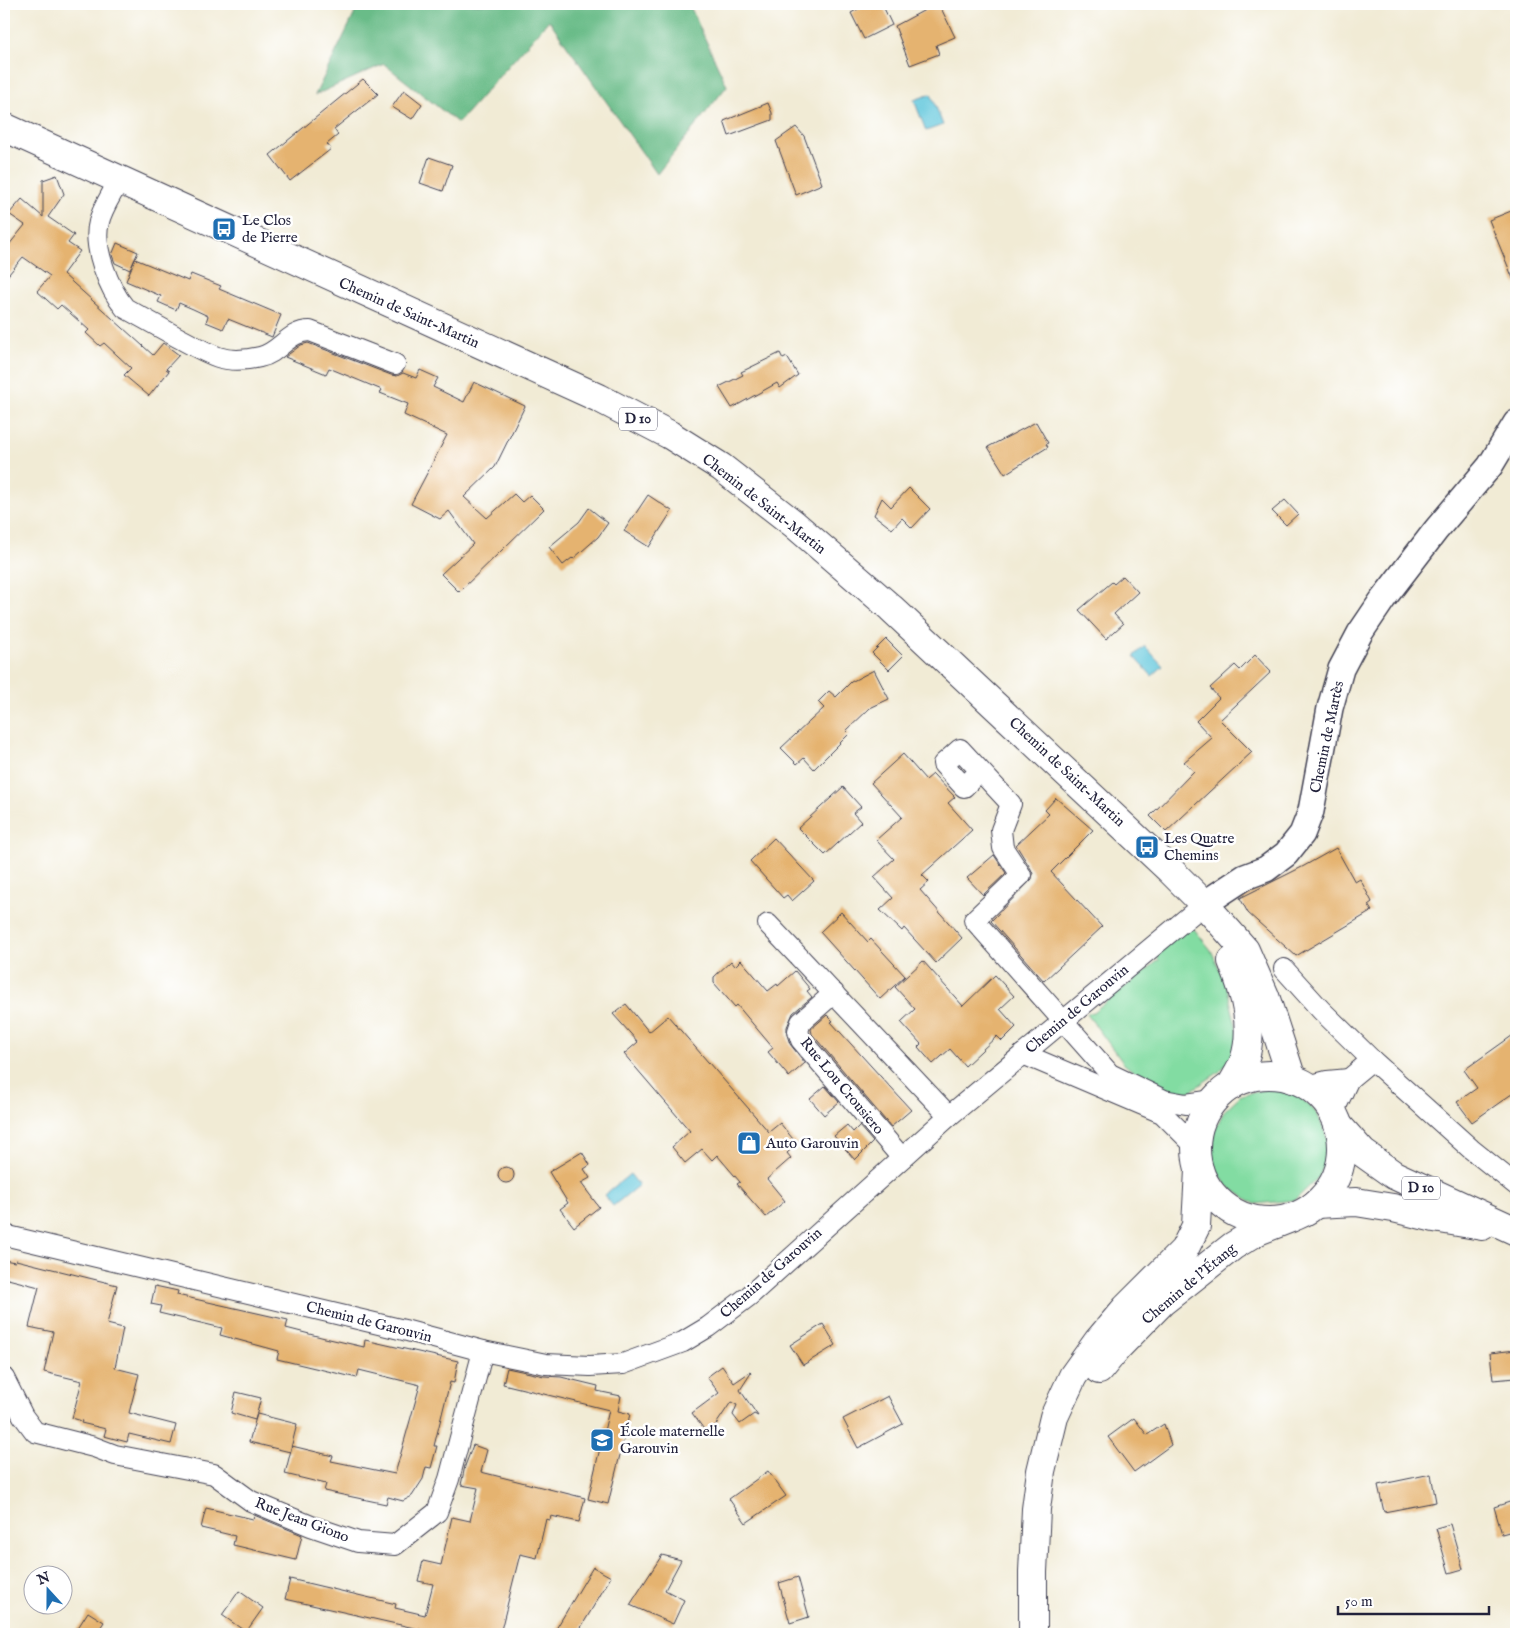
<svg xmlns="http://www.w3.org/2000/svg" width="1520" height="1638" viewBox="0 0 1520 1638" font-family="'IM FELL English',serif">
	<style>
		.green { fill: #82dca2; stroke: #527f6e }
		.forest { fill: #69bc88; stroke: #466f62 }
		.water { fill: #5ec6db; stroke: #40748b }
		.building { fill: #e5b370 }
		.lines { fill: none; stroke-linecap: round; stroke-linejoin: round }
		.minor-casing { stroke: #414052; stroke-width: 22 }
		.tertiary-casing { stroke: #414052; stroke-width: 28 }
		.secondary-casing { stroke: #414052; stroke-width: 30 }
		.primary-casing { stroke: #414052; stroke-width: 30 }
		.minor { stroke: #fff; stroke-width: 20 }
		.tertiary { stroke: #fff; stroke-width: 25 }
		.secondary { stroke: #fff; stroke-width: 28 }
		.primary { stroke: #fff; stroke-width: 28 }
		.labels { text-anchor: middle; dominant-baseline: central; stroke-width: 5; stroke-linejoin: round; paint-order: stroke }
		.shield { fill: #fff; stroke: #646476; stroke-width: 1 }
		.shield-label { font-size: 14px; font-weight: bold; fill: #22223b }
		.poi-label { font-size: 15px; fill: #22223b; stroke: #fff; text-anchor: start }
		.street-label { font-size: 15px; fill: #22223b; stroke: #fff }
	</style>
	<rect width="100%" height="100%" fill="#fff"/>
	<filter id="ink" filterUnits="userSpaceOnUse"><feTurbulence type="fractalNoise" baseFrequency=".02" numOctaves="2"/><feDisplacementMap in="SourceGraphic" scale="10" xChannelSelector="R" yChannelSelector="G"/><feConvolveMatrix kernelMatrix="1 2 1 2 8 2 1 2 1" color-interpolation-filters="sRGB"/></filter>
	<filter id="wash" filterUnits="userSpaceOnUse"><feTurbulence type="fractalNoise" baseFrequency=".0096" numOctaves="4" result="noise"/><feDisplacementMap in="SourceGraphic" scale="20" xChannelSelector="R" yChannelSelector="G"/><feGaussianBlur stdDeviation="1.12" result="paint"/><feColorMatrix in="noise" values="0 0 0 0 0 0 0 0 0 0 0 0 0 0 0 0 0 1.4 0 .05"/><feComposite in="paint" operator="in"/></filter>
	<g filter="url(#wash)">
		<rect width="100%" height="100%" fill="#f1ebd5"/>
		<g class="green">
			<polygon points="1190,924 1211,950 1226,984 1239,1038 1236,1054 1219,1072 1189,1092 1167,1093 1152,1086 1124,1064 1087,1014 1093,1012 1159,960 1155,955"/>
			<polygon points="1273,1087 1298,1095 1317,1113 1329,1143 1320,1176 1295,1200 1255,1204 1226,1185 1212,1161 1214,1132 1224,1111 1241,1095"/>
		</g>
		<polygon class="forest" points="342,4 689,4 727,86 657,174 549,20 458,123 384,64 315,95 355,13"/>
		<g class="water">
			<polygon points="931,94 943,125 926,131 914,100"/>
			<polygon points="1145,646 1163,666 1152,676 1134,656"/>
			<polygon points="630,1174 639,1185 613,1206 604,1195"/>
		</g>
		<g id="blocks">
			<g class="building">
				<polygon points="867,4 882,4 892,25 864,39 851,13"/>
				<polygon points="936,4 939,4 955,37 936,45 939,54 910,65 895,26"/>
				<polygon points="363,79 378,94 334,129 338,135 327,144 331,149 290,181 270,155"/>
				<polygon points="404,90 422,104 412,119 392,107"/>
				<polygon points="768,103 772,113 772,120 729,136 724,121"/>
				<polygon points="796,127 804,136 822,184 796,195 776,141"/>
				<polygon points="429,157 452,165 443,191 420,183"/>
				<polygon points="57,175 64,194 48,217 74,235 68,243 80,251 63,274 153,355 163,343 179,355 166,369 169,371 149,396 124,375 131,368 104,343 100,346 86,333 89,330 61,305 57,309 37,291 50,276 23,257 4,280 4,251 25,225 9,214 22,199 43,217 43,180"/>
				<polygon points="1516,209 1516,286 1489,220"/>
				<polygon points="117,243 138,252 130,270 115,263 112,255"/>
				<polygon points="135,259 188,281 191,274 221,286 219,289 281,315 272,337 228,319 223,329 206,322 208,316 193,309 179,303 176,310 158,302 161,296 126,281"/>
				<polygon points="308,343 391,375 397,376 403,373 416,378 420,370 438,378 433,387 464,402 474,382 525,406 495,467 464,497 487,518 514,494 522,502 530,495 544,509 459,592 441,574 473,544 449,511 440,519 411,504 447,435 404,415 408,404 380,393 382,390 329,368 326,374 285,357 301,345"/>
				<polygon points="780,353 783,359 787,357 798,375 780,388 777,383 732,408 719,387 743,375 741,372"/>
				<polygon points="1036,422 1048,443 1046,444 1048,447 1005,474 988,447"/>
				<polygon points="909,488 930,509 912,528 902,518 892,529 874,515 882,498 891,507"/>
				<polygon points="648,495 672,511 649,547 624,531"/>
				<polygon points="1285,500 1298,514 1286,525 1272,511"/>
				<polygon points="589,508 608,523 598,537 573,559 572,558 563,565 549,547 579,522"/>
				<polygon points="1123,576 1138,592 1114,614 1123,624 1106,639 1079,610 1112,582 1114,584"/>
				<polygon points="886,639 903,656 889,670 872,653"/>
				<polygon points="1255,655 1271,672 1220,720 1252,752 1166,832 1150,816 1194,771 1184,762 1212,738 1196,721 1219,698 1210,688 1235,665 1240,670"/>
				<polygon points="874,670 889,699 870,708 846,731 849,734 814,769 804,758 797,764 781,748 824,708 818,702 829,691 836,697 851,682"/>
				<polygon points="903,754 926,780 933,774 955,797 948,803 972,830 922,875 929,882 920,890 962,938 936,963 904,928 902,931 880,910 893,898 874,877 894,859 876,840 902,817 871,783"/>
				<polygon points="843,787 861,807 853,813 861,822 825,855 798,828"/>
				<polygon points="1056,798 1093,830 1051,872 1102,927 1044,981 991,921 1032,879 1033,874 1031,869 1016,845 1049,814 1045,810"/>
				<polygon points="774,838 814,881 792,901 787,895 783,898 750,861"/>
				<polygon points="1336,848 1355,882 1360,879 1372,902 1368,905 1372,911 1296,956 1248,913 1240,898 1304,866"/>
				<polygon points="994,855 1006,873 983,895 967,878"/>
				<polygon points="841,912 868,942 871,939 905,976 880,999 820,932"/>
				<polygon points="741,960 768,991 777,984 778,986 795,971 810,989 807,991 812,997 793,1013 787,1027 787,1035 790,1044 805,1063 789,1077 768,1052 773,1048 737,1005 735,1007 714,983 714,977 731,961 735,966"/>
				<polygon points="923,961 963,1006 995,975 1014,996 1000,1009 1016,1027 1002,1041 997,1036 965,1066 950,1049 933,1064 918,1047 921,1044 901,1022 915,1009 895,987"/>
				<polygon points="626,1004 649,1032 668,1016 769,1132 780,1123 797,1144 787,1153 791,1158 767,1179 785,1201 766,1217 737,1184 740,1182 717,1155 712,1160 702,1149 685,1163 672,1147 690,1131 624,1054 638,1042 613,1014"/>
				<polygon points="827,1015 833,1021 831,1022 911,1110 891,1127 812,1034 811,1029"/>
				<polygon points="1516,1033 1516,1091 1472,1122 1457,1102 1477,1088 1464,1070"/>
				<polygon points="825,1086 839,1102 824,1115 810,1099"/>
				<polygon points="847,1125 853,1132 859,1126 873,1142 855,1160 834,1136"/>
				<polygon points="582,1152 590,1165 584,1169 590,1178 581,1183 599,1207 574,1227 560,1209 568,1203 549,1172"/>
				<circle cx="506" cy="1175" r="8"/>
				<polygon points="4,1260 15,1262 16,1260 117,1285 107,1324 123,1328 115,1368 139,1374 129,1413 176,1425 171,1444 129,1434 127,1442 104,1436 106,1429 81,1423 82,1421 72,1418 82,1381 44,1372 53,1332 29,1327 39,1287 4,1278"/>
				<polygon points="155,1286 178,1291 177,1295 288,1320 286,1328 325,1338 364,1347 365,1340 458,1361 454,1383 450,1382 434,1446 437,1446 431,1468 426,1467 423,1479 412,1496 403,1501 388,1497 386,1504 324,1491 326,1484 285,1474 292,1446 333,1456 331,1461 395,1474 420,1385 359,1370 357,1378 277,1359 279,1351 220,1335 222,1328 159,1313 161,1306 151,1304"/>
				<polygon points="823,1324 836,1345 803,1365 790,1345"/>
				<polygon points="1516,1350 1516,1378 1493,1380 1490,1353"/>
				<polygon points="722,1366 734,1383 750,1372 751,1373 740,1390 758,1416 754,1414 740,1424 733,1415 737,1405 731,1402 715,1426 706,1432 692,1413 719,1393 707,1377"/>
				<polygon points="507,1368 544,1376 561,1377 598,1386 597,1391 621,1396 618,1411 630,1414 608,1504 588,1499 609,1410 503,1384"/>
				<polygon points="236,1392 261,1398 255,1420 231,1413"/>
				<polygon points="888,1396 903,1424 858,1448 843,1419"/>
				<polygon points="257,1414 297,1424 290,1452 249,1442"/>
				<polygon points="1134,1418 1147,1435 1164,1424 1171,1445 1134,1472 1108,1437"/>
				<polygon points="473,1445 487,1450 481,1472 585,1498 579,1522 551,1516 550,1520 546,1519 537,1558 520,1554 500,1634 441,1634 285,1599 290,1579 396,1604 395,1608 425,1615 433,1584 418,1581 423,1561 441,1565 452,1517 470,1521 478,1488 461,1485 465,1466"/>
				<polygon points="768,1471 786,1496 746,1523 729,1499"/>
				<polygon points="1431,1474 1436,1502 1384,1512 1378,1485"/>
				<polygon points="1516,1500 1516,1530 1502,1534 1494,1507"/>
				<polygon points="206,1508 253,1519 254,1515 302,1535 296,1560 233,1545 235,1536 201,1528"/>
				<polygon points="1450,1524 1463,1569 1449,1573 1436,1528"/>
				<polygon points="662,1555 681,1560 665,1590 684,1600 673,1624 630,1605"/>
				<polygon points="593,1567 611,1577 577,1634 553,1634"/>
				<polygon points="798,1577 809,1617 790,1623 779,1583"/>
				<polygon points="239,1591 263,1608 246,1632 222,1615"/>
				<polygon points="88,1612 104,1622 96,1634 74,1634"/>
			</g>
		</g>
	</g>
	<g filter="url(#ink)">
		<use href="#blocks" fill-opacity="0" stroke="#414052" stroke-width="1"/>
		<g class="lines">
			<g class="minor-casing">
				<g id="minor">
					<path d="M119 180C113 193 102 208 99 222 92 247 109 289 125 308 143 318 161 328 179 338 192 345 204 352 218 357 230 361 247 360 260 357 280 353 288 331 310 331L395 364"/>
					<polyline points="980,771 964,787 943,764 960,749 1011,804 1001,830 1003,848 1021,875 974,920 1110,1074 1164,1100 1186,1104 1214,1100"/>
					<polyline points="768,924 949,1116"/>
					<polyline points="1284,969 1321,1010 1372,1060 1349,1079"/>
					<polyline points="834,993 801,1022 798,1031 801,1040 902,1158"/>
					<polyline points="1023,1054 1162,1113 1195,1146"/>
					<polyline points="1372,1060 1471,1149 1516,1185"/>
					<polyline points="1308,1086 1327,1081 1349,1079 1333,1113"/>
					<polyline points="4,1235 404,1330 483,1351 546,1364 590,1366 623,1364 683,1342 708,1327 749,1296 949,1116 1204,904"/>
					<polyline points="4,1378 23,1416 35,1432 94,1447 115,1455 214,1474 251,1501 311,1526 358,1542 395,1545 437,1512 449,1479 483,1351"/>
				</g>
			</g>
			<g class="tertiary-casing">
				<polyline id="tertiary" points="1204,904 1245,877 1266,869 1286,854 1302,834 1311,811 1330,708 1341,669 1360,633 1383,599 1436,530 1490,466 1516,423"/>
			</g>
			<g class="secondary-casing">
				<g id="secondary">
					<polyline points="1099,1370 1118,1347 1162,1302 1233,1246 1258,1231 1291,1218"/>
					<polyline points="1033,1634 1033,1572 1036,1509 1041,1471 1054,1417 1073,1376 1098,1341 1126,1308 1184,1250 1196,1226 1199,1170"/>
				</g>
			</g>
			<g class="primary-casing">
				<g id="primary">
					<polyline points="4,127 599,398 670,435 721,467 794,524 891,608 1169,869 1204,904 1245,950 1265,996 1292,1079"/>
					<circle cx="1269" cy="1148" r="73"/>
					<path d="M1231 1086C1235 1078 1241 1070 1244 1061 1255 1028 1245 993 1232 961"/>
					<polyline points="1338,1125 1363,1153 1394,1175 1516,1231"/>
					<polyline points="1316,1204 1356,1202 1393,1208 1434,1218 1482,1226"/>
				</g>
			</g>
			<use href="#minor" class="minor"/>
			<use href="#tertiary" class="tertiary"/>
			<use href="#secondary" class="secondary"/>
			<use href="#primary" class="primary"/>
		</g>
	</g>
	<defs>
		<g id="bus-square" transform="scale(1.25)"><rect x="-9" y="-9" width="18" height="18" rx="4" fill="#1f6fb2" stroke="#fff"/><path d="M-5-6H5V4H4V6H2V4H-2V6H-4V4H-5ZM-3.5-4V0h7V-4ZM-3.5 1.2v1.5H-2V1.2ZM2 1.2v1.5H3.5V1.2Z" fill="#fff"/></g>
		<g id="shop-square" transform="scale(1.25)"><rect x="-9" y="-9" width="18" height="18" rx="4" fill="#1f6fb2" stroke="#fff"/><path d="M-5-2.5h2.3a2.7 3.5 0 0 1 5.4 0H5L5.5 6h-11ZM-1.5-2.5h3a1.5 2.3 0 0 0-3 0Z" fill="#fff"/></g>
		<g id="school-square" transform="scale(1.25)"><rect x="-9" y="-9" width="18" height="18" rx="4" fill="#1f6fb2" stroke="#fff"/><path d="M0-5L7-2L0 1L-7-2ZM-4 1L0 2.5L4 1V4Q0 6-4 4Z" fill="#fff"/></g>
	</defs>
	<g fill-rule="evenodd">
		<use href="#bus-square" x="224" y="229"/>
		<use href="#bus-square" x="1147" y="847"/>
		<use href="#shop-square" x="749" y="1143"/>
		<use href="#school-square" x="602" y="1440"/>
	</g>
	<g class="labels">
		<g class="shield">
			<rect x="619" y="407.5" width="38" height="23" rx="4"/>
			<rect x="1402" y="1176.5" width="38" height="23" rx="4"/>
		</g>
		<g class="shield-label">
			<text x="638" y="419">D 10</text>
			<text x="1421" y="1188">D 10</text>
		</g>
		<g class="poi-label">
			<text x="242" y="220">Le Clos<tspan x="242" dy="17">de Pierre</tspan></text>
			<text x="1164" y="838">Les Quatre<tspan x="1164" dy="17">Chemins</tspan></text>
			<text x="766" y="1143">Auto Garouvin</text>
			<text x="620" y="1431">École maternelle<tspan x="620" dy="17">Garouvin</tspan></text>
		</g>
		<g class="street-label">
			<text transform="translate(409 313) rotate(24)">Chemin de Saint-Martin</text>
			<text transform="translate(764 504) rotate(38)">Chemin de Saint-Martin</text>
			<text transform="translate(1327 737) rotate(-78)">Chemin de Martès</text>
			<text transform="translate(1067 772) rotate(43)">Chemin de Saint-Martin</text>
			<text transform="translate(1077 1009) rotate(-40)">Chemin de Garouvin</text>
			<text transform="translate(842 1086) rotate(50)">Rue Lou Crousiero</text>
			<text transform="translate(771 1273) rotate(-41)">Chemin de Garouvin</text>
			<text transform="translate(1189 1284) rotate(-40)">Chemin de l’Étang</text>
			<text transform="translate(369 1322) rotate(14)">Chemin de Garouvin</text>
			<text transform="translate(302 1520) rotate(21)">Rue Jean Giono</text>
		</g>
	</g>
	<rect width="1520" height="1638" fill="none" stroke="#fff" stroke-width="20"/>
	<g transform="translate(48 1590) rotate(339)"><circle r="24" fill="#ffffff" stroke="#a7a7b1"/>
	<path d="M0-4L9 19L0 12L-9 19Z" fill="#1f6fb2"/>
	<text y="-8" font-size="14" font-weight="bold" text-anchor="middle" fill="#22223b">N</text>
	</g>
	<path d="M1338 1606v8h151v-8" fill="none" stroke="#22223b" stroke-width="2.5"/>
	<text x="1345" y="1606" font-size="15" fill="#22223b" stroke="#ffffff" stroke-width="4" paint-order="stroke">50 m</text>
</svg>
